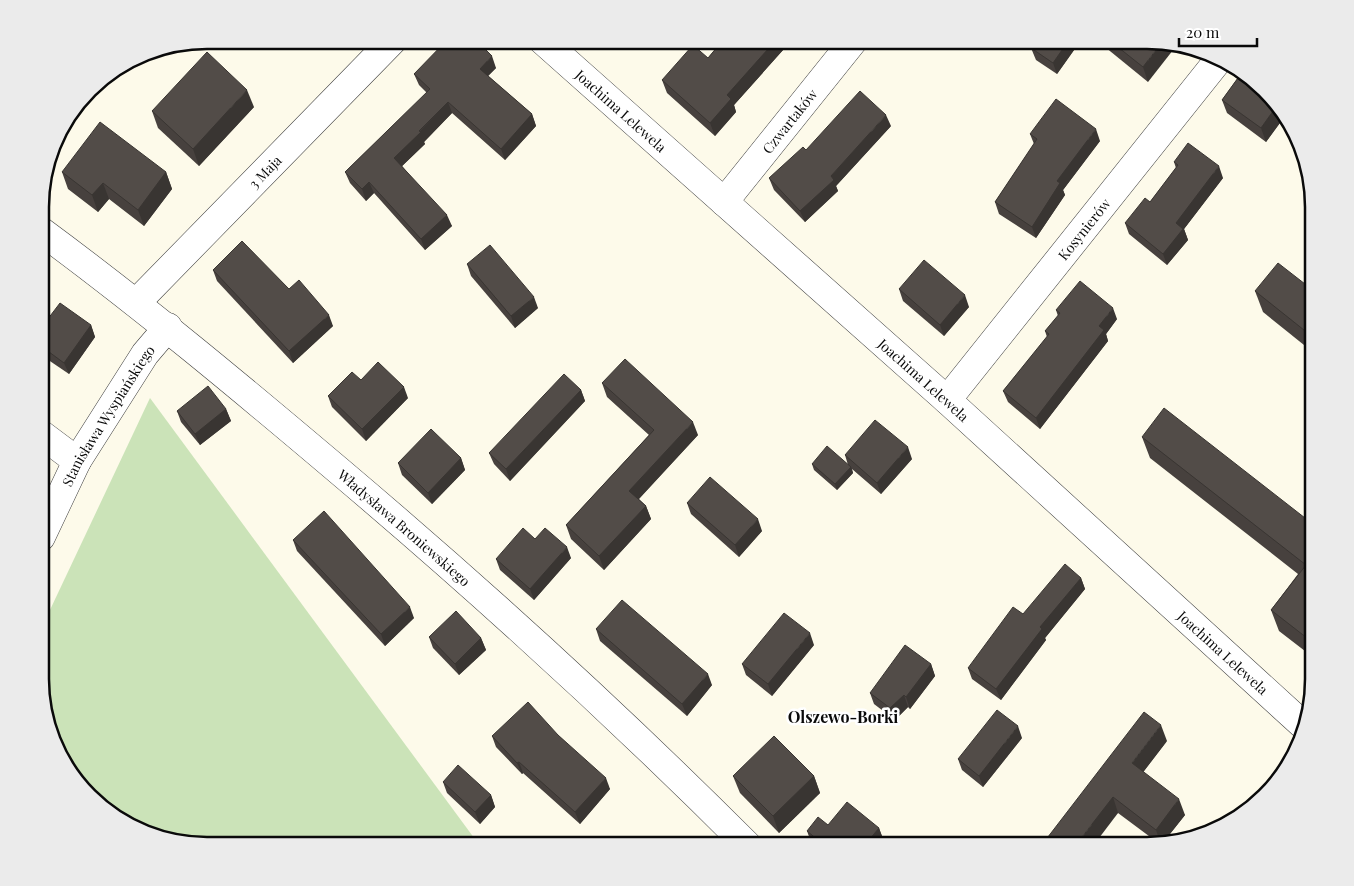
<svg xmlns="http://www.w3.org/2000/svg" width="1354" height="886" viewBox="0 0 1354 886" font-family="'Playfair Display',serif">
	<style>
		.grass { fill: #cbe3b8 }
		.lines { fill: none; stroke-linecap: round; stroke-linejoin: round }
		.minor-casing { stroke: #3d3d3d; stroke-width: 29 }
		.minor { stroke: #fff; stroke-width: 28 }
		.wall { fill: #47413e }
		.shaded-wall { fill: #393532 }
		.building { fill: #524c48; stroke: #393532 }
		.labels { text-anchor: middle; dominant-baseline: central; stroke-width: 5; stroke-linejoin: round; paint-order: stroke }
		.street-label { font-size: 14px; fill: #0a0a0a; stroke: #fff }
		.quarter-label { font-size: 16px; font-weight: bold; fill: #0a0a0a; stroke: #fff }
		.rim { fill: none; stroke: #0a0a0a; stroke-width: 2.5 }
	</style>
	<rect width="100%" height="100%" fill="#fdfaea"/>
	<polygon class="grass" points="150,398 480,846 206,846 153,837 114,818 62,763 41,701 41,629"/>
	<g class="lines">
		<g class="minor-casing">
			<g id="minor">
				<path id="s1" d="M542 40 947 400 1302 724"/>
				<path id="s2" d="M724 202 854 40"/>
				<path id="s3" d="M41 231C144 307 241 388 338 470 480 590 617 715 748 846"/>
				<path id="s4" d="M136 303 393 40"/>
				<path id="s5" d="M947 400 1220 58"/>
				<polyline points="41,434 77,461"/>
				<path id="s6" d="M41 537 77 461 145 354 168 327"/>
			</g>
		</g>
		<use href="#minor" class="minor"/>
	</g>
	<g class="wall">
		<polygon points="723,40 792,40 734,105 736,112 715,136 667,93 662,80 708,58"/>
		<polygon points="1102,40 1148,40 1148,82 1105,47"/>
		<polygon points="1079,43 1057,74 1036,60 1031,48"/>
		<polygon points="465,44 496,68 488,76 532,114 536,126 505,160 452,113 424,142 425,144 402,166 452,226 425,250 374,193 366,201 350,183 345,172 427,93 419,85 414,74"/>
		<polygon points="1243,71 1285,116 1266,142 1227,113 1222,100"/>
		<polygon points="254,107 199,166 158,128 152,111"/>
		<polygon points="891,126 836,186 838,191 805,222 774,190 769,178 806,150"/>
		<polygon points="1030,134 1100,141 1063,190 1065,195 1036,238 999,214 995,202 1034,144"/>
		<polygon points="1174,162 1223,178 1184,229 1188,240 1167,265 1129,234 1125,223 1150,202 1176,168"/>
		<polygon points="62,172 166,172 172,189 144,226 109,199 98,212 68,189"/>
		<polygon points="467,264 538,308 515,328 471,276"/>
		<polygon points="213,270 289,289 333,326 293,363 217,281"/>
		<polygon points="899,289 969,307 944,336 903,301"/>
		<polygon points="1255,291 1314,291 1314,353 1263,312"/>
		<polygon points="1056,310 1117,319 1106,334 1108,341 1040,429 1008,402 1003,391 1047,337 1045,331 1058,316"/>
		<polygon points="91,325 95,337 69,374 41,355 41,328"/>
		<polygon points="602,383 698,435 639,499 646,506 651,519 604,570 571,539 566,525 649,435 607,397"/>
		<polygon points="581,390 585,401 510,481 494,464 489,453"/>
		<polygon points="328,396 408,398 366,441 332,407"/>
		<polygon points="226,409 231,421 200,445 181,422 177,411"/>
		<polygon points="1142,437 1314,525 1314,658 1279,631 1271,610 1298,574 1150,458"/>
		<polygon points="845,455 912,459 881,494 852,469 853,473 837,490 814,470 812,464 848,465"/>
		<polygon points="461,458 465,470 432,504 402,475 398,463"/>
		<polygon points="687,503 762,531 739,557 691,514"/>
		<polygon points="535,539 571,558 534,600 500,570 496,559"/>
		<polygon points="293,540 414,618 385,646 297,551"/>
		<polygon points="1081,578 1085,589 1045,638 1046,640 1001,700 972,679 968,668 1023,614"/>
		<polygon points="596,629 712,685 687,716 600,641"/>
		<polygon points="429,637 481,638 486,650 459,675 433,648"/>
		<polygon points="814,645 772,696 746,675 742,664"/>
		<polygon points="931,664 935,676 910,709 908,707 895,720 874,704 870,693"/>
		<polygon points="558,735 610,789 580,824 523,773 522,774 496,747 492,736"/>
		<polygon points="1022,738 983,787 962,770 958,759"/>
		<polygon points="1167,741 1143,772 1185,815 1162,844 1161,845 1118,813 1041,846"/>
		<polygon points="733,776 814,776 820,793 779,833 740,793"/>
		<polygon points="443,782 491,795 495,807 480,824 447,793"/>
		<polygon points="828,825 879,828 883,839 877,846 815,846 811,842 807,831"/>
	</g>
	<g class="shaded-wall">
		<polygon points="776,40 792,40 734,105 736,112 715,136 710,123 727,95"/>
		<polygon points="1069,40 1078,40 1079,43 1057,74 1053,63"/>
		<polygon points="1162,42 1177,45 1148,82 1143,67"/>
		<polygon points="492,56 496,68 484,80 480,69"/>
		<polygon points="247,90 254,107 199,166 193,149"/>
		<polygon points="448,102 452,113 424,142 425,144 399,169 394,158"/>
		<polygon points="1276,107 1285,116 1266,142 1261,128"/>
		<polygon points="532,114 536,126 505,160 501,149"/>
		<polygon points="886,115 891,126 836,186 838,191 805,222 800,211"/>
		<polygon points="1096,129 1100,141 1063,190 1065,195 1036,238 1032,227 1057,181"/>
		<polygon points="1219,166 1223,178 1184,229 1188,240 1167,265 1163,254 1176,223"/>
		<polygon points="166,172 172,189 144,226 138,210"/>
		<polygon points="369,182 374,193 366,201 362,189"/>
		<polygon points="103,183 109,199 98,212 92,195"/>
		<polygon points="447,215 452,226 425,250 421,239"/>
		<polygon points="965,295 969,307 944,336 940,325"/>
		<polygon points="534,297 538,308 515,328 511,316"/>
		<polygon points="1113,308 1117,319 1106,334 1108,341 1040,429 1036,418 1099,326"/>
		<polygon points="329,315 333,326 293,363 289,351"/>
		<polygon points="91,325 95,337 69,374 64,363"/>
		<polygon points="404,387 408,398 366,441 362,429"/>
		<polygon points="581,390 585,401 510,481 506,469"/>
		<polygon points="226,409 231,421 200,445 195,434"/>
		<polygon points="693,422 698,435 634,504 629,491"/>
		<polygon points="908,447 912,459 881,494 877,483"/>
		<polygon points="461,458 465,470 432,504 428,493"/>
		<polygon points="851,467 853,473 837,490 835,484"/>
		<polygon points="646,506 651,519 604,570 599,556"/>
		<polygon points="758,519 762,531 739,557 735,545"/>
		<polygon points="567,547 571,558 534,600 530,589"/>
		<polygon points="1081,578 1085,589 1045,638 1046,640 1001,700 996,689 1040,627"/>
		<polygon points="410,607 414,618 385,646 381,634"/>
		<polygon points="1314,630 1314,655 1307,638"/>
		<polygon points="810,633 814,645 772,696 768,684"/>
		<polygon points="481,638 486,650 459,675 455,664"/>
		<polygon points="931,664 935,676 910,709 906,697"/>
		<polygon points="708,674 712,685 687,716 682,704"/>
		<polygon points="904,695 908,707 895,720 890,708"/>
		<polygon points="1161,725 1167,741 1138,779 1132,763"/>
		<polygon points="1018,726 1022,738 983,787 979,776"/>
		<polygon points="519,762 523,773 522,774 517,763"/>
		<polygon points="814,776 820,793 779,833 773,816"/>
		<polygon points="606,778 610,789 580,824 575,812"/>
		<polygon points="491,795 495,807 480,824 475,812"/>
		<polygon points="1113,797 1118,813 1093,846 1075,846"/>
		<polygon points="1179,799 1185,815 1162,844 1161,845 1156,830"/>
		<polygon points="879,828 883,839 877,846 864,846"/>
	</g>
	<g class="building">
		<polygon points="447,40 461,40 465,44 469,40 476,40 492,56 480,69 532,114 501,149 448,102 419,131 421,132 394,158 447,215 421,239 369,182 362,189 345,172 430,89 414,74"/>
		<polygon points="723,40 776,40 727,95 731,99 710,123 662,80 693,45 708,58"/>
		<polygon points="1037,40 1069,40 1053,63 1031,48"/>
		<polygon points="1109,40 1148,40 1162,42 1143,67"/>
		<polygon points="207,52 247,90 193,149 152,111"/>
		<polygon points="1243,71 1276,107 1261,128 1222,100"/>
		<polygon points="860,91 886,115 831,176 834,180 800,211 769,178 803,147 806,150"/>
		<polygon points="1056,99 1096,129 1057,181 1060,183 1032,227 995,202 1037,139 1030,134"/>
		<polygon points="100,122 166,172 138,210 103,183 92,195 62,172"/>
		<polygon points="1188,143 1219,166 1176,223 1183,229 1163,254 1125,223 1145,198 1150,202 1178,165 1174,162"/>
		<polygon points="242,241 289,289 299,280 329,315 289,351 213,270"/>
		<polygon points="490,245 534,297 511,316 467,264"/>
		<polygon points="924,260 965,295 940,325 899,289"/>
		<polygon points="1278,263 1314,291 1314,338 1255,291"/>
		<polygon points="1080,281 1113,308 1099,326 1104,330 1036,418 1003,391 1049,334 1045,331 1060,313 1056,310"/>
		<polygon points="60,303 91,325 64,363 41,346 41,328"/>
		<polygon points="625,359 693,422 629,491 646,506 599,556 566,525 654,430 602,383"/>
		<polygon points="378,362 404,387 362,429 328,396 352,372 361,380"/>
		<polygon points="564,374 581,390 506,469 489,453"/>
		<polygon points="208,386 226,409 195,434 177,411"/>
		<polygon points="1164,408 1314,525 1314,630 1307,638 1271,610 1306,565 1142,437"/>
		<polygon points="875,420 908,447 877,483 845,455"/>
		<polygon points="431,429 461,458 428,493 398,463"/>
		<polygon points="827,446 851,467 835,484 812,464"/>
		<polygon points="710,477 758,519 735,545 687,503"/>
		<polygon points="324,511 410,607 381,634 293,540"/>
		<polygon points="523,528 535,539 545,528 567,547 530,589 496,559"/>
		<polygon points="1065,564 1081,578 1040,627 1042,629 996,689 968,668 1013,607 1023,614"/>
		<polygon points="622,600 708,674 682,704 596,629"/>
		<polygon points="456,611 481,638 455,664 429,637"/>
		<polygon points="784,613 810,633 768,684 742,664"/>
		<polygon points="905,645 931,664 906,697 904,695 890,708 870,693"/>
		<polygon points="528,702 558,735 606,778 575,812 519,762 517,763 492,736"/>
		<polygon points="997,710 1018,726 979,776 958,759"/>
		<polygon points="1144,712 1161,725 1132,763 1179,799 1156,830 1113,797 1075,846 1041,846"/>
		<polygon points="774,736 814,776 773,816 733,776"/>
		<polygon points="458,765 491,795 475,812 443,782"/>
		<polygon points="847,802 879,828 864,846 825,846 807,831 818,817 828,825"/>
	</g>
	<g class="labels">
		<g class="street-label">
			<text stroke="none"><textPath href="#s1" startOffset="106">Joachima Lelewela</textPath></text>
			<text stroke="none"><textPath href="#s2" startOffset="104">Czwartaków</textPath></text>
			<text stroke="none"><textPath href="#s4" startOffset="184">3 Maja</textPath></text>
			<text stroke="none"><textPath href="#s5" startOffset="219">Kosynierów</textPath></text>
			<text stroke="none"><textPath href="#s1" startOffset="511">Joachima Lelewela</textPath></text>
			<text stroke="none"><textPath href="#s6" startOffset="139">Stanisława Wyspiańskiego</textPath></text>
			<text stroke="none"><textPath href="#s3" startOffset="469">Władysława Broniewskiego</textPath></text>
			<text stroke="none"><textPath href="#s1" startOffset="916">Joachima Lelewela</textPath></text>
		</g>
		<g class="quarter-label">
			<text x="843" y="716">Olszewo-Borki</text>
		</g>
	</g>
	<path d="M0 0H1354V886H0ZM207 49H1147A158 158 0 0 1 1305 207V679A158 158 0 0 1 1147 837H207A158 158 0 0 1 49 679V207A158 158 0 0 1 207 49Z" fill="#ebebeb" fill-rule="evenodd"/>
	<path class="rim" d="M207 49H1147A158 158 0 0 1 1305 207V679A158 158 0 0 1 1147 837H207A158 158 0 0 1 49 679V207A158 158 0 0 1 207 49Z"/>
	<path d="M1179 38v8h78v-8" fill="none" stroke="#0a0a0a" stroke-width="2.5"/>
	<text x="1186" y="38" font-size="15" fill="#0a0a0a" stroke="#ffffff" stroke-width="4" paint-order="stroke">20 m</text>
</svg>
